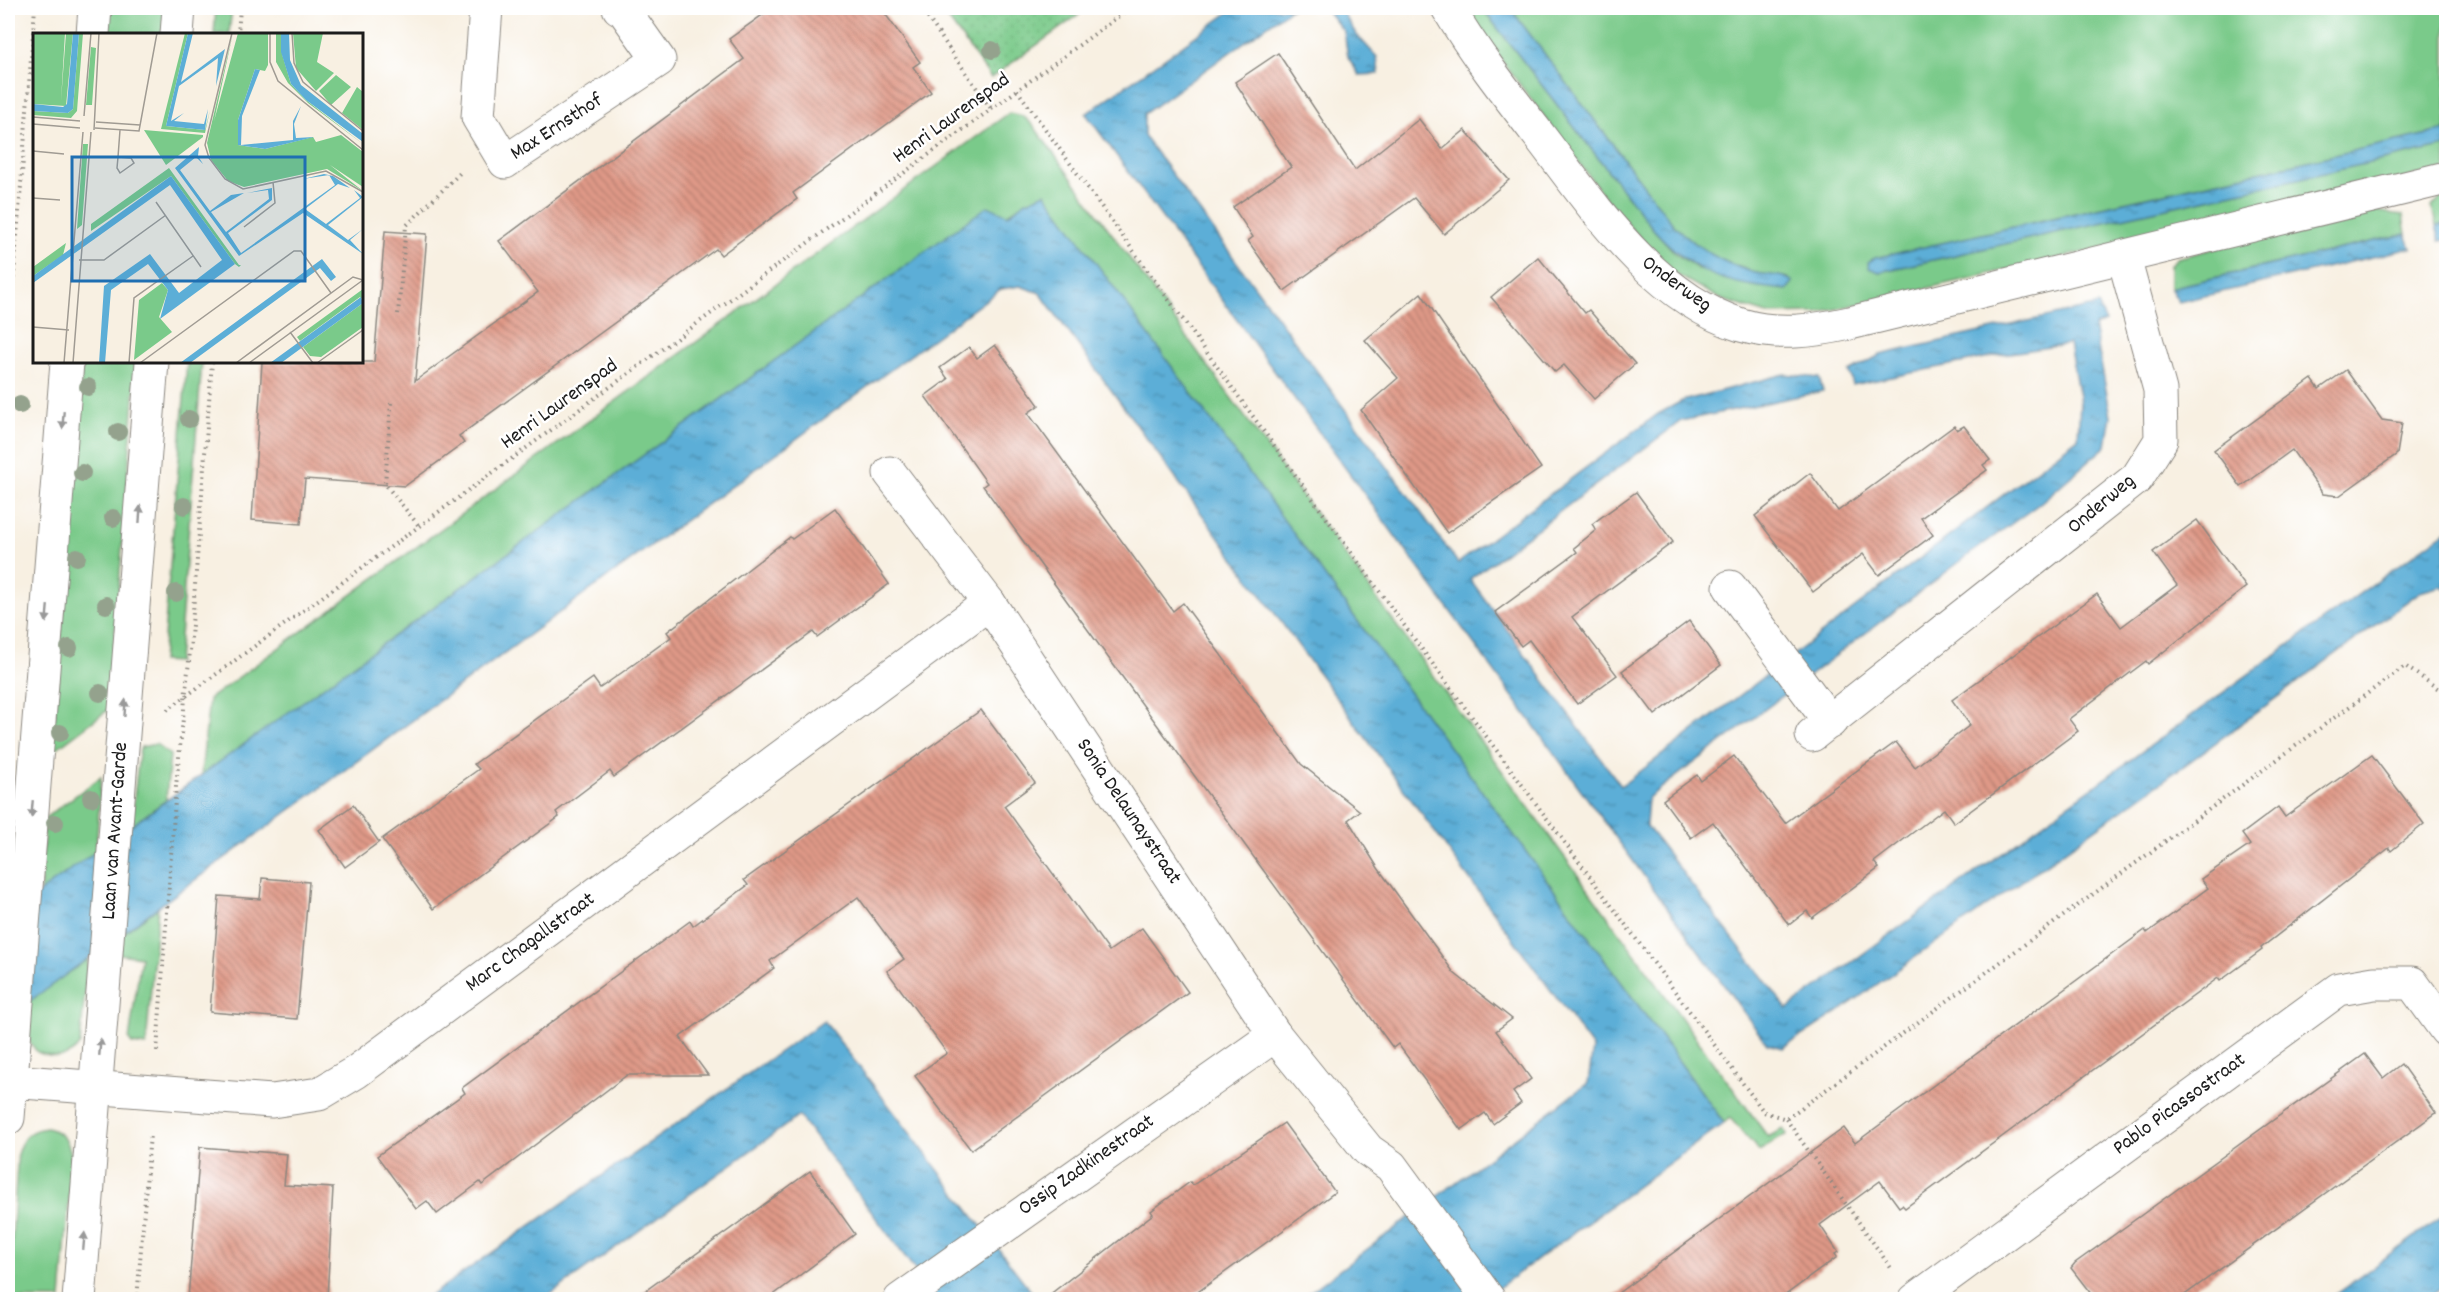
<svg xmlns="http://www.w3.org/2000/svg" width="2454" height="1307" viewBox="0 0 2454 1307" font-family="Dekko,sans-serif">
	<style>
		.grass { fill: #7aca8a; stroke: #4b7353; stroke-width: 1.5 }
		.park { fill: url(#park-dots); stroke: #4b7353; stroke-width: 1.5 }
		.water { fill: url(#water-ripples); stroke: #3c657a; stroke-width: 1.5 }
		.building { fill: url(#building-back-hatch) }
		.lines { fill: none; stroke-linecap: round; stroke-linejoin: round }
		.minor-casing { stroke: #8a867f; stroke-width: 35 }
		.path { stroke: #8a867f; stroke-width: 4; stroke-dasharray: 1.5 4.5; stroke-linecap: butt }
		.minor { stroke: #fff; stroke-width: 33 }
		.tree { fill: #94a28d }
		.oneway { fill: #999 }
		.labels { text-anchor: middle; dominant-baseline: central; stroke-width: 5; stroke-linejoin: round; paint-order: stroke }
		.street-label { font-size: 21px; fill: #1c1c1c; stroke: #fff }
		.inset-road { fill: none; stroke: #a09b93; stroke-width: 1.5 }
		.view { fill: #1f6fb2; fill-opacity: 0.15; stroke: #1f6fb2; stroke-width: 3 }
		.inset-edge { fill: none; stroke: #1c1c1c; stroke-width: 3 }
	</style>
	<defs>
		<pattern id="park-dots" width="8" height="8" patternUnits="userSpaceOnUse" patternTransform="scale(1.5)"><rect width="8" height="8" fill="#7aca8a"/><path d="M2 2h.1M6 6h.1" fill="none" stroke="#69ad76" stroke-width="1.8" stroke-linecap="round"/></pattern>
		<pattern id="water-ripples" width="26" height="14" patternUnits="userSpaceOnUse" patternTransform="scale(1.5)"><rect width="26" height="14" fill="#5caed7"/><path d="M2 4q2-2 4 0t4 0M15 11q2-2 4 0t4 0" fill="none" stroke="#4b8dae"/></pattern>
		<pattern id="building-back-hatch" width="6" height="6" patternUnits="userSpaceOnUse" patternTransform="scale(1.5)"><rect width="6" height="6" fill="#df9987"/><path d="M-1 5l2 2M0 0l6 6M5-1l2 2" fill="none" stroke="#b47c6e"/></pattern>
	</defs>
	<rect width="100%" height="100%" fill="#fff"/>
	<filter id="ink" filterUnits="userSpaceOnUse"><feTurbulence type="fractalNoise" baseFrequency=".0167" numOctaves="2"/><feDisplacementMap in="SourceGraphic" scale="12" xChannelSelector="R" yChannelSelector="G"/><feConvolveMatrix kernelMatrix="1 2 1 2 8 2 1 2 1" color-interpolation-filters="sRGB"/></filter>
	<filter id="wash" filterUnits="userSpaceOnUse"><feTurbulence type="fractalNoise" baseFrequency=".008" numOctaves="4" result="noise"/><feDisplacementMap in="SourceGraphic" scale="24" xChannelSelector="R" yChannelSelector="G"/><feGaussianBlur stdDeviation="1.35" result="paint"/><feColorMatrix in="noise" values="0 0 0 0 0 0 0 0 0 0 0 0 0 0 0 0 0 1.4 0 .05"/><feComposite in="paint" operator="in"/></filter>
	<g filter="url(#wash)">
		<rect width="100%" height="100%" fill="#f8f0e2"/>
		<g class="grass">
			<polygon points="110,8 165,8 163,34 108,34"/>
			<polygon points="216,8 232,8 229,34 214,34"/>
			<polygon points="1462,8 1482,8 1654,230 1676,254 1698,269 1789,278 1755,273 1708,255 1675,227 1510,8 2446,8 2446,130 1875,258 1879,272 2446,146 2446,169 1819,313 1767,314 1720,299 1670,271 1613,208"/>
			<polygon points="1009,113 1023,116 1033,125 1768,1137 1783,1129 1787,1134 1759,1151 1730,1118 1724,1123 1045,194 1025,202 201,775 209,699"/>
			<polygon points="2446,191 2446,223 2436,226 2432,207"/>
			<polygon points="2368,210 2403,215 2406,234 2170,288 2170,265 2177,258"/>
			<polygon points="82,362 137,362 109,709 52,752"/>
			<polygon points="187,362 202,362 178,662 162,661"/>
			<polygon points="156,744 170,755 166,800 131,826 139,753 141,747"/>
			<polygon points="101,777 96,851 40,892 45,818"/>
			<polygon points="158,908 146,1046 132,1044 129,1040 141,957 119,954 122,934"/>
			<path d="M88 959 80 1044C69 1060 54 1059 37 1052L27 1038 29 1001Z"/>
			<path d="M47 1128C65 1133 70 1143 72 1161L61 1299H8L18 1150C24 1136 31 1129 47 1128Z"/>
		</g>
		<polygon class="park" points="940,8 1088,8 991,78"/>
		<g class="water">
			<polygon points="1235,8 1292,8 1144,114 1144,136 1458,563 1658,414 1682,401 1785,374 1819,378 1823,391 1681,421 1470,579 1621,786 2078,438 2080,402 2069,344 2004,354 1853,385 1849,372 1880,355 2098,305 2106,322 2094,326 2111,416 2106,446 2039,504 1974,551 1648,798 1646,825 1787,1009 2446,531 2446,589 2441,586 2420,592 2188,763 1837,1013 1783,1048 1767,1044 1086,114"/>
			<polygon points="1325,8 1340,8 1356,34 1377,57 1379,74 1359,75 1348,57 1344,32"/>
			<path d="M1482 8H1510L1675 227C1702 250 1718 261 1752 272 1765 276 1783 273 1793 282L1787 290C1725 284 1697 277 1654 230Z"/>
			<polygon points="2446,130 2446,146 1879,272 1869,268 1868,262 1875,258"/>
			<polygon points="1045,193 1724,1123 1483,1299 1301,1299 1588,1083 1593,1048 1040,293 1020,286 1001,289 8,1017 8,915 988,206 1008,215 1025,202"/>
			<polygon points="2446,223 2446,240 2440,241 2436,226"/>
			<polygon points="2406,234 2411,248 2179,302 2170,288"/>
			<polygon points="824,1021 1037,1299 937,1299 799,1116 544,1299 424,1300"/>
			<polygon points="2446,1214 2446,1285 2427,1299 2329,1299"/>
		</g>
		<g id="blocks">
			<g class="building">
				<polygon points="772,8 881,8 920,62 913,67 931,92 793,193 797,199 721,255 716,249 459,436 464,443 405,486 305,479 301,524 252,520 262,362 374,362 385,231 427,234 415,381 538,292 499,241 744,59 729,39"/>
				<polygon points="1278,53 1355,170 1419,119 1442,149 1465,130 1509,180 1444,234 1414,198 1284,291 1248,241 1253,237 1233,207 1291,167 1235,82"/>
				<polygon points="1538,257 1585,313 1589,310 1635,364 1594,399 1564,365 1555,372 1491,297"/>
				<polygon points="1421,293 1541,468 1447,533 1361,410 1398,378 1365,340"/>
				<polygon points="995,345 1039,405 1028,413 1173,611 1183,603 1301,764 1360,811 1348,820 1378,868 1454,973 1512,1019 1496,1031 1531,1079 1513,1092 1521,1103 1493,1124 1485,1113 1461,1130 1398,1044 1393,1048 983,486 987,483 925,396 948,379 940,368 969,347 977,358"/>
				<polygon points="2346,370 2382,420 2402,423 2397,454 2339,496 2323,494 2292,450 2241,487 2214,450 2312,379 2319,389"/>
				<polygon points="1954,426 1957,430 1964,426 1990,460 1983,465 1987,470 1921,518 1933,535 1879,575 1863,554 1813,592 1755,516 1810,473 1838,511"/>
				<polygon points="1636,492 1673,542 1572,617 1617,675 1577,704 1529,640 1521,646 1495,612 1577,552 1574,548 1596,530 1592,524"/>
				<polygon points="835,508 889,584 817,637 813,632 614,777 610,771 556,812 559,817 433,909 382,839 479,769 474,764 593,678 600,688 634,664 671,637 667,632 790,537 792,539"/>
				<polygon points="2197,520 2246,587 2148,664 2146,661 2069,719 2078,731 1954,823 1944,809 1874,862 1879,868 1812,918 1807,911 1789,925 1713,822 1691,838 1663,800 1697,775 1701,781 1734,756 1785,823 1896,742 1915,767 1970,725 1952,700 2097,594 2121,627 2177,585 2153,552"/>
				<polygon points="1689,621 1721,665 1655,715 1622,671"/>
				<polygon points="981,710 1035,783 1004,806 1109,951 1142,928 1188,992 971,1150 915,1076 947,1053 887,971 904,959 858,897 770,961 774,968 680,1037 708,1075 627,1075 482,1185 480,1182 437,1214 427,1201 416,1209 377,1156 465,1093 462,1088 690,921 693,926 748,885 744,880"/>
				<polygon points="2372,755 2424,824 2391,851 2389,848 2261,948 2262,950 2220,981 2218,978 1905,1208 1902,1205 1899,1207 1880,1181 1820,1225 1838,1252 1835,1254 1837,1257 1780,1299 1610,1299 1844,1128 1855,1143 2145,930 2147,933 2208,888 2201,879 2250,845 2242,834 2278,807 2285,817"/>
				<polygon points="353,805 379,842 345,867 319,830"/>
				<polygon points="262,878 309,882 297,1019 210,1012 219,896 260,899"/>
				<polygon points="2365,1054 2383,1078 2401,1064 2436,1113 2179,1299 2095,1299 2071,1268 2075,1263"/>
				<polygon points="1284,1123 1335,1192 1285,1229 1188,1299 1044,1299 1153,1214 1151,1211 1171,1196 1190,1182 1193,1185"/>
				<polygon points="200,1147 287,1154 284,1185 333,1188 327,1299 188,1299"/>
				<polygon points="810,1171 855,1234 768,1299 634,1299"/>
			</g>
		</g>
	</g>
	<g filter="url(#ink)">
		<use href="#blocks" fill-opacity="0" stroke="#8a867f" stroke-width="1.5"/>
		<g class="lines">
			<g class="minor-casing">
				<g id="minor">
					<polyline points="486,8 478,117 505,162 659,60 622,8 619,8"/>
					<path d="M1448 8C1474 52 1506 93 1538 134 1592 204 1652 297 1741 325 1778 336 1813 331 1850 323L2446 178"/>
					<polyline points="93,34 95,8"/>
					<polyline points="177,34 179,8"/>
					<polyline points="890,473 989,603 1275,1035 1368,1150 1391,1166 1489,1300"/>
					<polyline points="1730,587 1830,722"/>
					<polyline points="1812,735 2137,478 2161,440 2160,390 2124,258"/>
					<polyline points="10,1081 272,1101 319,1094 356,1072 989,603"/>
					<polyline points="8,1118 67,362"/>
					<polyline points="79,1300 152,362"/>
					<polyline points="900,1300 1275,1035"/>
					<polyline points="1915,1300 2339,989 2374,983 2412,983 2446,1030"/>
				</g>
			</g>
			<g class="path">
				<polyline points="921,8 992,110"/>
				<polyline points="238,34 240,8"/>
				<polyline points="1017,90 1398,617 1764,1112 1786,1119 2405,666 2446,694"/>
				<polyline points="398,314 406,226 462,171"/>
				<polyline points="8,350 35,8"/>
				<polyline points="391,403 385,484 419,526"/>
				<polyline points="167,710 1130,8"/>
				<polyline points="157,1051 176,786 190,651 212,362"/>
				<polyline points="1786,1119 1891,1268"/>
				<polyline points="137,1300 150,1134"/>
			</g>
			<use href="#minor" class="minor"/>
		</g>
		<g class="tree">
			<circle cx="992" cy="50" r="9"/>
			<circle cx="88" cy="387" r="9"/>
			<circle cx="20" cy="405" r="9"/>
			<circle cx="189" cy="419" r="9"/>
			<circle cx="118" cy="432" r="9"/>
			<circle cx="82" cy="473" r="9"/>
			<circle cx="184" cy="506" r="9"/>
			<circle cx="113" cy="518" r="9"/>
			<circle cx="77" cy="557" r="9"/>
			<circle cx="176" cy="593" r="9"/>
			<circle cx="106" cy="605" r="9"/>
			<circle cx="69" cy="648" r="9"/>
			<circle cx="100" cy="693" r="9"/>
			<circle cx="60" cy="733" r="9"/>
			<circle cx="91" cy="798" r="9"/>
			<circle cx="55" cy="823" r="9"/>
		</g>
		<defs><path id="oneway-solid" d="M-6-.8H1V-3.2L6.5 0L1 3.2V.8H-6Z" transform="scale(1.5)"/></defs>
		<g class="oneway">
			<use href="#oneway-solid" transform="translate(63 420) rotate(95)"/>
			<use href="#oneway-solid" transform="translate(140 514) rotate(-86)"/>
			<use href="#oneway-solid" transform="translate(47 614) rotate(95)"/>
			<use href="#oneway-solid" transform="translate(125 708) rotate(-86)"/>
			<use href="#oneway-solid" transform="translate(32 809) rotate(95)"/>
			<use href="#oneway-solid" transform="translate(100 1047) rotate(-85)"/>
			<use href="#oneway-solid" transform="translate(84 1241) rotate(-85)"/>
		</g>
	</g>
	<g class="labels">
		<g class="street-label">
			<text transform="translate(952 119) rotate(-36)">Henri Laurenspad</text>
			<text transform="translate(557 128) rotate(-33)">Max Ernsthof</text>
			<text transform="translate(1676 285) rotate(36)">Onderweg</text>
			<text transform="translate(560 405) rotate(-36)">Henri Laurenspad</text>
			<text transform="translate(2102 505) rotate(-40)">Onderweg</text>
			<text transform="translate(1128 812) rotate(56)">Sonia Delaunaystraat</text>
			<text transform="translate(116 831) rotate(-86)">Laan van Avant-Garde</text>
			<text transform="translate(531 943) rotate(-36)">Marc Chagallstraat</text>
			<text transform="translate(2180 1105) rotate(-36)">Pablo Picassostraat</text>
			<text transform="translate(1087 1166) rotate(-35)">Ossip Zadkinestraat</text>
		</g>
	</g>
	<g transform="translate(33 33)">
		<rect width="330" height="330" fill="#f8f0e2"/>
		<path d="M0 0H32L28 68 33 0H40L33 73 0 71ZM46 0H50L44 78 38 85 0 82V78L35 80 40 76ZM152 0H155L133 93 172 97 177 77 172 100 128 96ZM200 0 181 88 205 0H235V32L232 38 222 36 205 87V112L232 116 280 104 283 109 308 102 330 119V154L297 132 330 158 294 136 211 154 195 148 178 127 174 110ZM243 0H248L249 21 258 51 273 67 330 111 275 70 255 50 243 29ZM260 0H290L284 29 301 40 283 58 263 35ZM58 14 63 15 59 72H53ZM303 42 318 54 298 72 286 58ZM324 54 330 59V97L309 80ZM50 111H55L49 192 44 196ZM136 135 206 232H208L206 234 202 231 138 143 58 198V191ZM33 210 30 222 0 243V234ZM129 250 135 257 126 284 139 299 101 327 106 267ZM330 256V267L327 264 267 308 264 304ZM330 270V294L288 324 277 323 270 314Z" fill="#7aca8a"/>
		<path d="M111 97 170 102V104L133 132Z" fill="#7aca8a"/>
		<path d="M40 0H46L40 76 35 80 0 78V71L30 74 34 71ZM155 0H160L148 49 192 16 183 53 185 25 146 53 138 88 151 80 141 88 171 91 175 76 172 97 133 93ZM248 0H256L257 27 268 52 330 101V109L273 67 258 51 248 19ZM222 36 227 37 209 83 208 112 260 107V88L268 73 261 91 263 105 281 104 232 116 205 112V87ZM166 114 165 123 170 131 163 124 147 137 177 178 198 162 211 160 178 179 193 199 236 166 235 157 214 160 239 155V167L195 200 208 220 302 152 296 142 270 146 291 141 300 143 317 155 305 151 272 176 293 191 327 165 321 157 330 164 295 192 315 207 330 196 317 207 330 221 270 180 206 223 142 135ZM138 143 202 231 127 286 135 257 115 231 78 257 72 330H66L71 253 117 221 146 260 189 227 137 152 0 250V243ZM289 226 303 244 298 248 287 235 157 330H147ZM328 264 330 270 248 330H237Z" fill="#5caed7"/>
		<path class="inset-road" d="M199 0 172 112 176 125 192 146 210 156 293 138 330 159M237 0V29L245 48 330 117M259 0 261 30 270 49 330 98M51 83 58 0M0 84 47 88M63 89 107 92M0 91 47 95M62 95 106 98 124 0M61 97 66 0M0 118 31 121M85 124 98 125 101 130 87 140 84 135 85 124 87 97M0 165 27 167M123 169 168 234M211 194 242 170 240 149M46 227H71L133 182M0 294 36 297M257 299 280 330M31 330 50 99M40 330 58 99M96 330 101 265 160 223M107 330 261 218H268L298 260M203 330 320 244 330 247M216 330 330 247M284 330 330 297"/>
		<path class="view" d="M39 124H272V248H39Z"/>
		<rect width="330" height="330" class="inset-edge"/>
	</g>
	<rect width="2454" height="1307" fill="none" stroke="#fff" stroke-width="30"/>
</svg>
